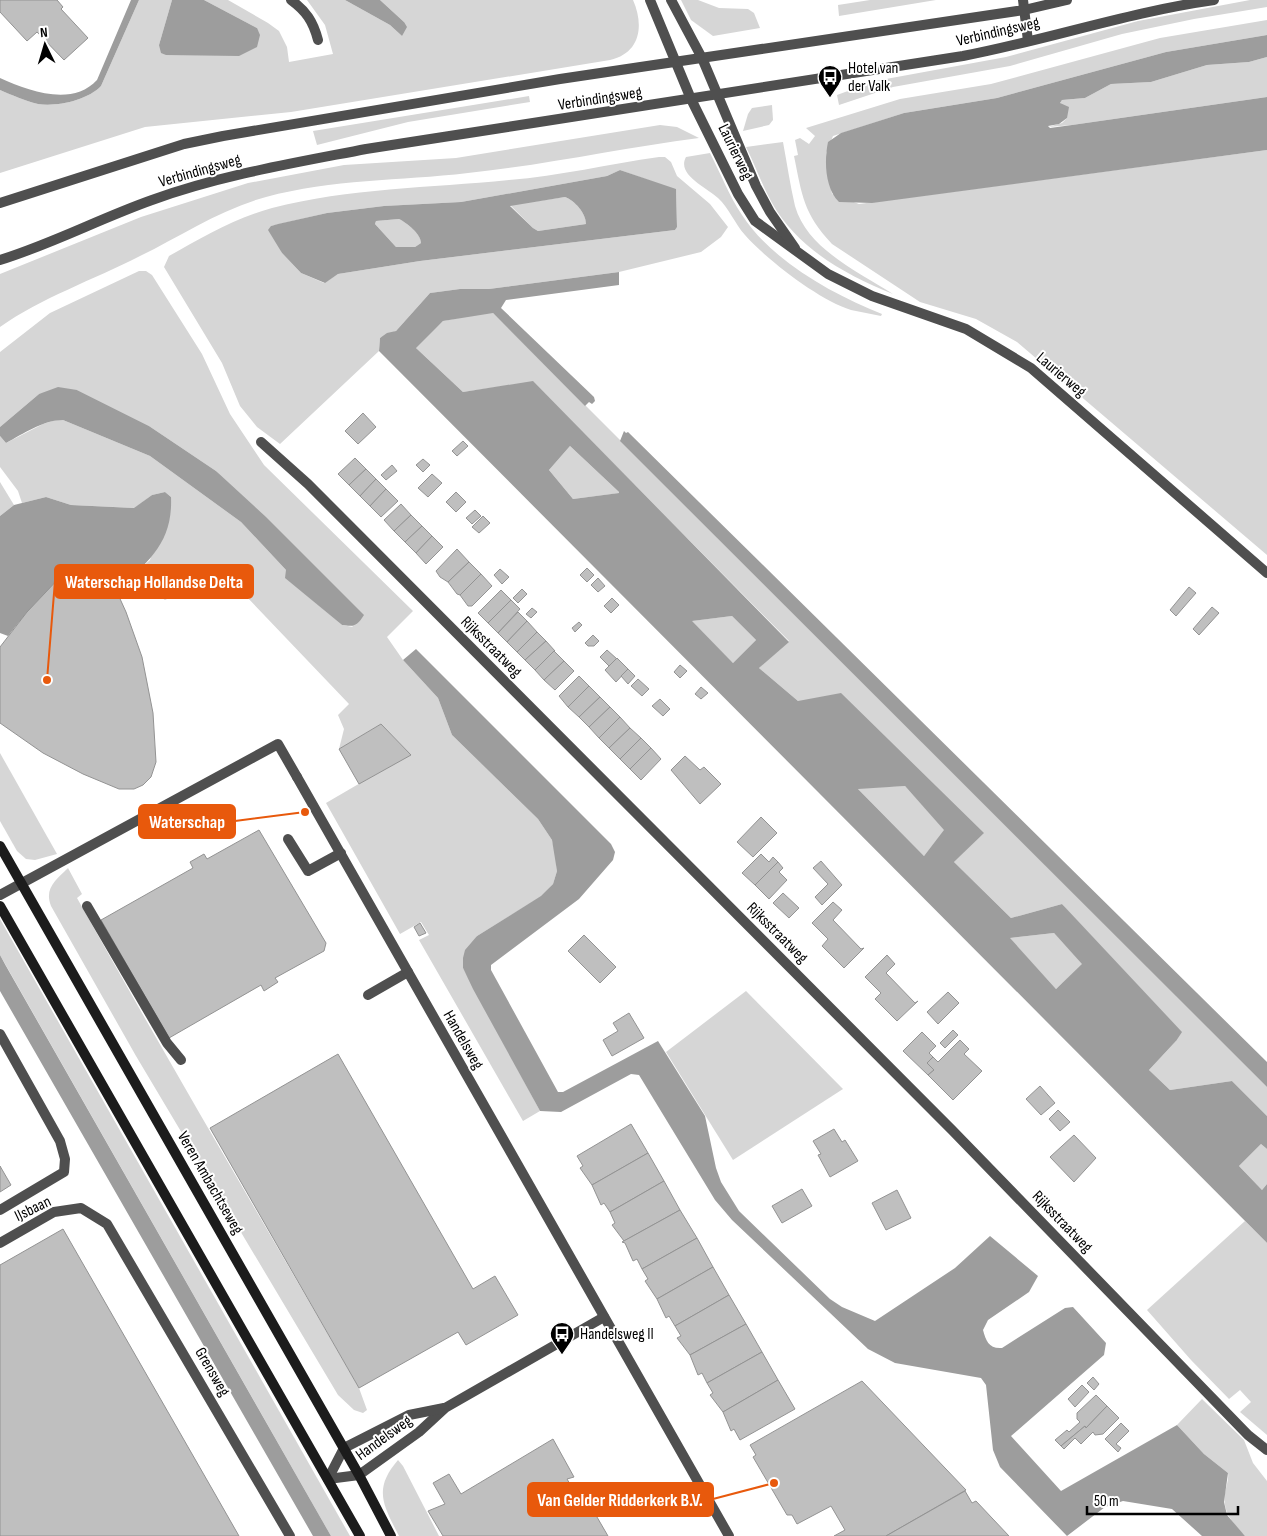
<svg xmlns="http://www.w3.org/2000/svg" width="1267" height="1536" viewBox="0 0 1267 1536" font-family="'Sofia Sans Condensed',sans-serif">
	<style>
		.green { fill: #d6d6d6; fill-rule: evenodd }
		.water { fill: #9d9d9d; fill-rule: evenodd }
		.building { fill: #bfbfbf; stroke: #939393 }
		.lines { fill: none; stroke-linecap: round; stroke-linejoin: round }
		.service { stroke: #4f4f4f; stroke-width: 10 }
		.minor { stroke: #4f4f4f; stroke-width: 10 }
		.tertiary { stroke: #4f4f4f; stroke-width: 10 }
		.secondary { stroke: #1c1c1c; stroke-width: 10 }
		.labels { text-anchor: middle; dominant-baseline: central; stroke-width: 4; stroke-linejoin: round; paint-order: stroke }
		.street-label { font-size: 16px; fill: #000; stroke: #fff }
		.poi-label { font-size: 16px; fill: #000; stroke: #fff; text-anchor: start }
		.leader { fill: none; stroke: #e8590c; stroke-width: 2 }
		.callout-dot { fill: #e8590c; stroke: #fff; stroke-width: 2 }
		.callout { fill: #e8590c; stroke: #e8590c; stroke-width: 2 }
		.callout-label { font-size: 18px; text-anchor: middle; font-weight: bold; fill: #fff }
	</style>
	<rect width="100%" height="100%" fill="#fff"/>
	<g class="green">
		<path d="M139 0H172L159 45 257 28 204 0H228L268 23 279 31 287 47 289 62 333 54 325 25 307 0H345L390 25 402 36 404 22 380 0H633C644 25 641 53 610 60L291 112 145 127 0 173V90C12 95 25 101 38 104 57 107 88 100 101 86Z"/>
		<polygon points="681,0 698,0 719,8 748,9 754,13 760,28 713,36 691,20"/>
		<polygon points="870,0 936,0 839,16 838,5"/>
		<polygon points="1250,0 1267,0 1267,7 1194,19 1122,34 1010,66 893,87 839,105 837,95 875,81 1006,57 1138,21"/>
		<path d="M1267 20V35L1166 52 997 98 904 113 833 136 826 153 832 194 859 204 1267 150V555L1017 342 976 319 920 302 832 244C803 213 802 195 794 156L798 155 795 140 800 138 809 144 815 136 806 128 900 99 991 84 1160 38Z"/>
		<polygon points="1267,57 1267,97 1072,125 1048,127 1062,123 1067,118 1060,103 1062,100 1085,98 1111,84 1151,82 1207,65 1249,62"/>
		<polygon points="529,96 530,102 408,122 317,145 313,131"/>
		<polygon points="772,105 773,120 769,125 743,131 748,114 752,108"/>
		<path d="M660 125 677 127 699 138C622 148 545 165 468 173 400 181 332 179 266 197 221 209 181 236 140 256 93 280 41 298 0 327V274L141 217 248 183 344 165 456 158Z"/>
		<path d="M783 142C787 163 790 185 795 206 807 249 859 272 893 294 846 275 798 249 772 203 762 185 755 165 746 147Z"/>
		<path d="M710 153C721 174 729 196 742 215 772 261 832 294 882 314L881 316C871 314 861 312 851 310 819 300 767 260 745 235 735 224 729 208 718 198 708 188 676 175 686 157Z"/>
		<path d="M659 157H665L671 162 677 176 710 204 728 227 721 237 701 252 619 272 489 289H460L430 293 396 331 380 338 379 351 280 444 257 427 240 406 222 363 164 267 169 256C201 238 235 218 272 208 349 188 430 188 509 180 559 176 609 164 659 157ZM620 170 676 190 677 226 675 230 420 261 338 274 324 283 301 273 282 253 271 226 327 213 384 206 461 202 607 176Z"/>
		<path d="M565 197C575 201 586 213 586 224L538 231 533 228 510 205Z"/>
		<path d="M399 219C407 223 421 234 421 243L415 247H396L375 224 376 221Z"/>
		<polygon points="139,271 146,271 152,275 202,354 230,414 264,465 413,611 387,637 403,660 438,698 452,735 538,819 552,840 556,856 557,871 553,884 542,896 477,936 463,968 540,1111 523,1121 419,940 429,935 421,922 400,934 326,803 410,754 381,724 339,749 344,729 338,715 349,704 223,572 165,600 131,577 150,560 171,497 165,492 152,495 135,508 71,505 46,497 22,503 18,491 0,467 0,436 6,443 43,424 55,420 63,420 150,456 241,522 286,570 286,578 342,625 353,627 216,471 149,426 77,390 39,394 0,427 0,352 50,313"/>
		<polygon points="484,313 493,313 1267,1087 1267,1116 1232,1081 1170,1090 1149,1070 1176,1041 1062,904 1011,918 954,862 983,833 798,701 759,668 789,641 533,382 463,392 415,347 443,321"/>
		<polygon points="570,446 620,493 573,499 549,470"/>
		<polygon points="0,482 14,505 0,516"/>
		<polygon points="732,616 756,640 733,663 691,621"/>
		<polygon points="0,753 57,854 35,860 26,859 17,851 0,821"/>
		<polygon points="905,786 945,830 924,856 857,788"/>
		<path d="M68 868 82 894 77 898C169 1063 265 1225 359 1388L367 1410 363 1413 354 1410 338 1395 136 1056 51 906C44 888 56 880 68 868Z"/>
		<polygon points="0,919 350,1536 331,1536 0,955"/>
		<polygon points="1054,933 1083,964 1056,989 1009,938"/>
		<polygon points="746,991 843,1089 733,1160 666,1052"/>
		<polygon points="1261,1144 1267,1149 1267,1184 1262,1190 1239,1166"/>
		<polygon points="1245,1221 1267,1243 1267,1435 1240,1412 1251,1402 1240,1390 1229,1399 1191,1360 1147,1310"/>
		<path d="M1202 1399 1244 1440 1253 1463 1267 1481V1536H1245C1233 1523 1222 1512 1225 1493 1226 1486 1229 1480 1228 1473L1204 1454 1177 1425Z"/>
		<path d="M398 1460 403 1466 439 1536H399C383 1505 373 1489 398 1460Z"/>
	</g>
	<g class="water">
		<path d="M131 0H139L101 86C88 100 57 107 38 104 25 101 12 95 0 90V78C29 91 72 107 97 80Z"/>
		<polygon points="172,0 204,0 257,28 260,35 257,47 239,56 166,55 161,53 159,45"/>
		<polygon points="345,0 380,0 404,22 407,27 402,36 390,25"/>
		<path d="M1267 35V57L1249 62 1207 65 1151 82 1111 84 1085 98 1062 100 1060 103 1069 107 1067 118 1059 124 1048 126 1050 128 1072 125 1267 97V150L872 203 839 202C825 188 824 161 828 142L841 133 904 113 997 98 1166 52Z"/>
		<path d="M620 170 676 189 677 227 675 230 420 261 338 274 325 283 301 273 282 253 268 230 271 226 278 224 327 213 384 206 461 202 607 176ZM565 197C575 201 586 213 586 224L538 231 533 228 510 206ZM399 219C407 223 421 234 421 243L415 247H396L375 224 376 221Z"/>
		<path d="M619 272V285L506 300 501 308 594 397 595 401 592 404 589 402 585 406 493 313 443 321 416 348 463 392 533 381 789 642 759 668 798 701 841 693 984 833 954 862 1011 918 1062 904 1182 1032 1176 1041 1149 1070 1170 1090 1232 1081 1267 1116V1149L1261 1144 1239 1166 1262 1190 1267 1184V1243L379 351 380 338 387 333 396 331 430 293 460 289H489ZM570 446 619 492V493L573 499 549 470ZM732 616 756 640 733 663 692 621ZM905 786 944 830 924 856 858 789ZM1054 933 1082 964 1056 989 1010 938Z"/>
		<path d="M58 387 77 390 149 426 216 471 266 517 364 615C357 626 354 627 342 625L285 578 286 570 241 522 150 456 63 420C43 420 23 434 6 443L0 436V427L39 394Z"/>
		<polygon points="624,431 626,433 628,432 1267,1062 1267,1087 620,441"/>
		<path d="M165 492 171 497C173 542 149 562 117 589 107 570 88 556 67 570 59 576 53 586 46 593 32 607 19 621 8 636L0 633V516L14 505 46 497 71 505 134 508 152 495Z"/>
		<path d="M416 649 611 844 615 852 613 860 579 899 491 965V970L558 1092H563L658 1041 705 1116 716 1168 721 1182 739 1211 830 1299 842 1307 875 1321 955 1268 990 1236 1038 1276 1029 1292 988 1320 983 1330C986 1341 989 1349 1002 1348L1065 1308 1073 1307 1106 1343 1104 1355 1011 1436 1061 1491 1177 1425 1204 1454 1228 1473 1224 1502 1227 1515 1245 1536H1202L1172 1509 1123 1501 1105 1507 1067 1536 1000 1467 993 1450 986 1385 981 1378 895 1363 868 1349 732 1220 715 1200 639 1075 631 1074 561 1112 540 1111 473 989 463 968V958L465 950 477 936 541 896 553 884 557 871 552 840 538 819 452 735 438 698 403 660Z"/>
		<polygon points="0,955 6,966 331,1536 313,1536 0,991"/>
	</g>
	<g class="building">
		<polygon points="0,0 57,0 63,7 61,9 88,38 64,60 37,32 27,41 0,12"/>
		<polygon points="363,413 376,427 358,444 345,431"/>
		<polygon points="463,441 468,446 457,456 452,451"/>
		<polygon points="355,458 366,469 349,485 338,474"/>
		<polygon points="423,459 430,465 423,472 416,465"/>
		<polygon points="392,465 397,471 386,480 381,475"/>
		<polygon points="366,469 376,479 360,496 349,485"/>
		<polygon points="432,474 442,483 428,497 418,488"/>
		<polygon points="376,479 386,489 370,506 360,496"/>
		<polygon points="386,489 398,501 381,517 370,506"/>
		<polygon points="456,492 466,502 456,512 446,502"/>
		<polygon points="401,504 411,515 394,531 384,520"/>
		<polygon points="475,510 481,516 472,524 466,518"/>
		<polygon points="411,515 422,526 405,542 394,531"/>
		<polygon points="483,516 490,523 479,533 472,527"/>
		<polygon points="422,526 432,536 416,553 405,542"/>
		<polygon points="432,536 443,547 426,564 416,553"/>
		<polygon points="457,549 469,562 448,582 440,577 436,571"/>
		<polygon points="469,562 481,574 460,595 457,594 448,582"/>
		<polygon points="79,565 100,568 111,579 126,612 142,657 153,713 156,762 151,777 143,785 134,789 119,789 83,774 43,753 0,723 0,647 27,612 63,574"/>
		<polygon points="587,568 594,575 587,582 580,575"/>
		<polygon points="500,569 509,577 502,584 494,575"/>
		<polygon points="481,574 492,586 472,606 468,606 460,595"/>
		<polygon points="598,578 605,586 598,592 591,585"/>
		<polygon points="1189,587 1196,593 1176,616 1170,610"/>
		<polygon points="522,589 527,594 518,603 513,598"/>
		<polygon points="501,590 511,600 488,623 478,613"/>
		<polygon points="612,598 619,605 611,613 604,606"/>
		<polygon points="511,600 520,609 498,633 488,623"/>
		<polygon points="1212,607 1219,613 1199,635 1193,629"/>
		<polygon points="532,608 537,612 531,618 526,614"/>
		<polygon points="518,612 527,621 507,642 498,633"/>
		<polygon points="527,621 537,632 517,652 507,642"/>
		<polygon points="579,622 582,625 575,632 572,628"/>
		<polygon points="537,632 546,641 525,660 517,652"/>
		<polygon points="593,635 599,641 594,646 588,646 585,643"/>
		<polygon points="546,641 555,651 535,670 525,660"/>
		<polygon points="607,650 617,659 609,666 600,657"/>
		<polygon points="554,651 564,661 544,680 535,670"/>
		<polygon points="617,658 628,669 616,682 605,670"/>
		<polygon points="564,661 574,671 555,690 544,680"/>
		<polygon points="680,665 687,671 680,678 674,672"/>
		<polygon points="628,669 635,676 628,684 621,676"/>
		<polygon points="579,676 589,686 568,707 559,696"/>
		<polygon points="638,679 649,689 642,696 631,686"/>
		<polygon points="589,686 600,697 579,717 568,707"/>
		<polygon points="701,687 708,693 701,699 695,694"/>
		<polygon points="600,697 610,707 589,727 579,717"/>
		<polygon points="660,699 670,709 663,716 652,706"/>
		<polygon points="610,707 620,717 599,738 589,727"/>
		<polygon points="620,717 630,728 609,748 599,738"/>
		<polygon points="381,724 411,755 359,784 339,749"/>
		<polygon points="630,728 641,738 620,759 609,748"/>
		<polygon points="641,738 651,748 630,769 620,759"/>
		<polygon points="651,748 661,759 641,780 630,769"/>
		<polygon points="685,756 700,770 704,767 721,784 700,804 671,770"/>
		<polygon points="761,817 777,833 753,857 737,842"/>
		<polygon points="259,830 326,943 324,951 275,978 278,982 264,991 261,985 169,1038 101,920 193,868 190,862 204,854 207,859"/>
		<polygon points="761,854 769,862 773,857 778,862 755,885 742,873"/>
		<polygon points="821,861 842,885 822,905 815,897 828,884 813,868"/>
		<polygon points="778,862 783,868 779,872 787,880 769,899 755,885"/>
		<polygon points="783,893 799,908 789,918 773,903"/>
		<polygon points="833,902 842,910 833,920 861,949 864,948 844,968 822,946 828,939 812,923"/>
		<polygon points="420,923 426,933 419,936 414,927"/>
		<polygon points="584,935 616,967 600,983 568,951"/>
		<polygon points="887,955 895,964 886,973 915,1003 918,1001 897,1021 875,999 881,993 865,977"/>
		<polygon points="948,992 959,1003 938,1024 927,1012"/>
		<polygon points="629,1013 644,1038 612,1056 603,1040 618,1031 613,1023"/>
		<polygon points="953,1030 958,1035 945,1048 940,1043"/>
		<polygon points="922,1032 936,1046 929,1053 933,1057 927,1063 934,1070 928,1075 903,1051"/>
		<polygon points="960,1040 969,1049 964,1054 982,1071 953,1100 928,1075 934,1070 927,1063 933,1057 938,1062"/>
		<polygon points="338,1054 473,1289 495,1276 518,1315 466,1345 458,1332 359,1388 210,1128"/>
		<polygon points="1040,1086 1055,1103 1041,1115 1026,1099"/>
		<polygon points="1058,1110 1070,1122 1060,1131 1049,1119"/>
		<polygon points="631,1124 648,1153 592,1185 580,1168 583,1166 577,1156"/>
		<polygon points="834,1129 842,1142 845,1140 858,1161 830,1177 818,1155 821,1154 813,1141"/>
		<polygon points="1074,1135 1096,1158 1074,1182 1050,1157"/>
		<polygon points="648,1153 664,1181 610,1212 604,1203 601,1205 592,1185"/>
		<polygon points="0,1166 11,1185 0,1192"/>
		<polygon points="664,1181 680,1210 624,1241 612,1225 615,1223 610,1212"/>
		<polygon points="802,1189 812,1206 782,1223 772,1206"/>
		<polygon points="897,1190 911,1218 886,1230 872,1203"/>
		<polygon points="680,1210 697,1238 642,1269 637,1259 633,1261 625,1243 622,1242"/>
		<polygon points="63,1229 215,1494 239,1536 0,1536 0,1265"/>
		<polygon points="697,1238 713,1267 657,1299 645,1281 648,1279 642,1269"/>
		<polygon points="713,1267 729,1295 675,1326 669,1316 666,1318 657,1299"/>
		<polygon points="729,1295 746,1324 690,1355 677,1338 681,1336 675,1326"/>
		<polygon points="746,1324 762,1352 707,1383 702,1373 698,1375 690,1355"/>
		<polygon points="762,1352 778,1380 723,1412 710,1395 713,1393 707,1383"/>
		<polygon points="1093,1377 1099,1384 1094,1390 1087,1383"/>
		<polygon points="778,1380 795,1409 740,1440 734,1429 731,1431 723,1412"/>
		<polygon points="862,1381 966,1490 886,1536 834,1536 845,1530 831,1506 797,1524 792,1515 787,1515 753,1457 756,1455 750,1445"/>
		<polygon points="1082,1385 1089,1392 1075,1407 1068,1399"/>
		<polygon points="1096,1395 1107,1406 1086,1428 1085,1426 1061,1446 1055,1440 1067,1430 1069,1432 1080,1422 1077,1419 1077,1413"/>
		<polygon points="1107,1406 1119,1418 1103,1434 1095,1435 1093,1432 1081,1444 1075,1438 1064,1449 1061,1446 1085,1426 1086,1428"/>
		<polygon points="1121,1423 1129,1431 1116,1444 1121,1448 1118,1452 1105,1439"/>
		<polygon points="553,1439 574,1477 567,1479 584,1508 590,1505 608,1536 443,1536 428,1511 445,1504 433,1483 449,1474 461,1494"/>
		<polygon points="965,1491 972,1503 976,1501 1009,1536 886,1536"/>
	</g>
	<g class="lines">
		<g class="service">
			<path d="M291 0C306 11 313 21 318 40"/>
			<polyline points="1023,0 1028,41"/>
			<polyline points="288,839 308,871 341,853"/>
			<polyline points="0,895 278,744 297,777"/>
			<polyline points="87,906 167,1043 181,1060"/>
			<polyline points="368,995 408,972"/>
			<polyline points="0,1034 60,1141 65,1159 64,1172 0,1210"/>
			<polyline points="0,1243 54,1212 81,1208 107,1224 290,1536"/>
		</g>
		<g class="minor">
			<polyline points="650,0 691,99 738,194 755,221 828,274 872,296 966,329 1031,368 1267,573"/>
			<polyline points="671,0 702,58 756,186 770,212 795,248"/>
			<polyline points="261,442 308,484 952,1130 1248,1435 1267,1450"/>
			<polyline points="297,777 729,1536"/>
			<polyline points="328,1479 359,1475 419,1432 445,1408 604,1317"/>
			<polyline points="328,1479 344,1448 409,1415 444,1408"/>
		</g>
		<g class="tertiary">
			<polyline points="0,203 184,144 223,136 560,79 1024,10 1067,0"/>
			<path d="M0 260C52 244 101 218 152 200 221 175 294 163 366 149L963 56C1047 40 1129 12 1214 0"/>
		</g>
		<g class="secondary">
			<polyline points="0,846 359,1475 391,1536"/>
			<polyline points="0,906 360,1536"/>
		</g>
	</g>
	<defs>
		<g id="bus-pin" transform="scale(1.25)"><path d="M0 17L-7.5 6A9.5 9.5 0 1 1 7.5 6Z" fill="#000" stroke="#fff"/><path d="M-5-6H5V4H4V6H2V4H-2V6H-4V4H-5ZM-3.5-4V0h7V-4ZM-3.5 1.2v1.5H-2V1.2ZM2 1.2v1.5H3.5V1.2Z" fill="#fff"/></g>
	</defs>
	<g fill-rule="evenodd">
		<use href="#bus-pin" x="830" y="77"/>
		<use href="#bus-pin" x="562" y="1334"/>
	</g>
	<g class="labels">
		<g class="street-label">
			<text transform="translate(998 32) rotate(-13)">Verbindingsweg</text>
			<text transform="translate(600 99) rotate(-9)">Verbindingsweg</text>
			<text transform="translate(735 152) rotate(64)">Laurierweg</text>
			<text transform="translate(200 171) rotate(-16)">Verbindingsweg</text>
			<text transform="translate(1061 375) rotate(40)">Laurierweg</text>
			<text transform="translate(491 647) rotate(45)">Rijksstraatweg</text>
			<text transform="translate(777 933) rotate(45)">Rijksstraatweg</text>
			<text transform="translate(463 1040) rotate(60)">Handelsweg</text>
			<text transform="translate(210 1183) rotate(60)">Veren Ambachtseweg</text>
			<text transform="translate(33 1209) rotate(-26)">IJsbaan</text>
			<text transform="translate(1062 1222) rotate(46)">Rijksstraatweg</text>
			<text transform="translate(212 1372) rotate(60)">Grensweg</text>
			<text transform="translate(384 1438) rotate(-36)">Handelsweg</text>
		</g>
		<g class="poi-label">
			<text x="848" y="68">Hotel van<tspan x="848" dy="18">der Valk</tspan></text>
			<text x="580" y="1334">Handelsweg II</text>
		</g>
	</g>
	<path class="leader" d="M47 680L55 581M305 812L235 821M774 1483L713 1499"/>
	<g class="callout-dot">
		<circle cx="47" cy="680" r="5"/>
		<circle cx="305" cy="812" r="5"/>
		<circle cx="774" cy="1483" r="5"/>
	</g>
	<g class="callout">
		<rect x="55" y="565" width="198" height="33" rx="5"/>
		<rect x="139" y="805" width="96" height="33" rx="5"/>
		<rect x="528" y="1483" width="185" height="33" rx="5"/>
	</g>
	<g class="callout-label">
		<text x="154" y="588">Waterschap Hollandse Delta</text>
		<text x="187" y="828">Waterschap</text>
		<text x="620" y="1506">Van Gelder Ridderkerk B.V.</text>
	</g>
	<g transform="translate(45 45) rotate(355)" stroke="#ffffff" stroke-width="4" paint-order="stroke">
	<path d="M0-4L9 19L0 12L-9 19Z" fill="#000000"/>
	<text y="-8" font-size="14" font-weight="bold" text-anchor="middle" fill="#000000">N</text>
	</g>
	<path d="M1087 1506v8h151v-8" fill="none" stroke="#000000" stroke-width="2.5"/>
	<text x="1094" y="1506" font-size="15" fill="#000000" stroke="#ffffff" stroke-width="4" paint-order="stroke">50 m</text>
</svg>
